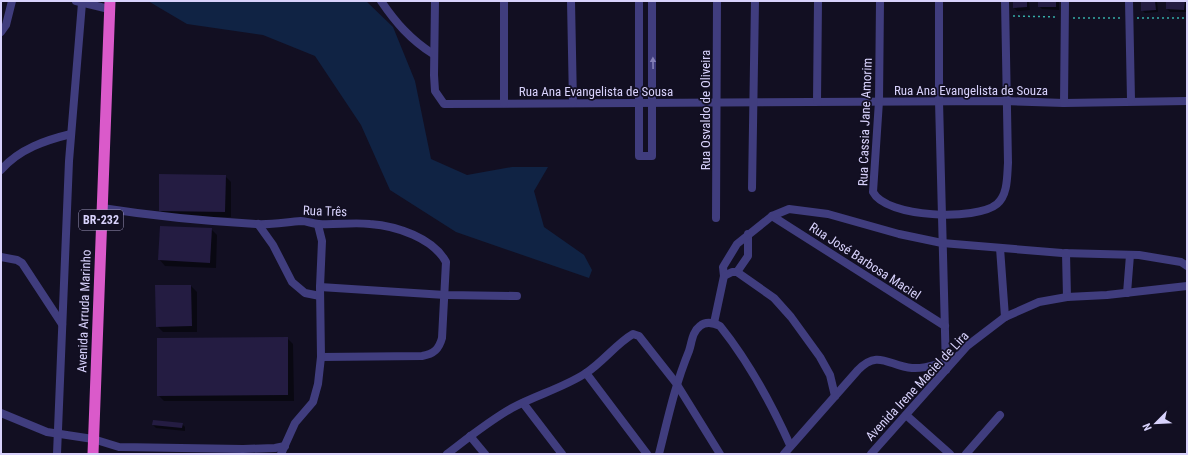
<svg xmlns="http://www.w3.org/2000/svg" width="1188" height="455" viewBox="0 0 1188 455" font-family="'Roboto Condensed',sans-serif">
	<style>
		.water { fill: #102344 }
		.shadow { fill: #0007 }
		.building { fill: #241c42 }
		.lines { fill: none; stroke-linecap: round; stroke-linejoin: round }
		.path { stroke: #35ada8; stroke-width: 1.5; stroke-dasharray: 2 3; stroke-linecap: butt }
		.minor { stroke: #403d7e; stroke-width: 8 }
		.trunk { stroke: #da5aca; stroke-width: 11 }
		.oneway { fill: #8480b7 }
		.labels { text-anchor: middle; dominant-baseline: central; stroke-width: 3.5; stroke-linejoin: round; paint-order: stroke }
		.shield { fill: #120f22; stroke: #9d98bb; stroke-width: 1 }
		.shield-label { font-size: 12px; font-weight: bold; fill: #d8d2fc }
		.street-label { font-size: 13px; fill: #d8d2fc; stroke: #120f22 }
	</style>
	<rect width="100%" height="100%" fill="#120f22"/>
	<polygon class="water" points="148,1 366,1 393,27 415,81 431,159 467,175 512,167 548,167 534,191 544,227 584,255 592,270 589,278 456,232 390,190 361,125 315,56 263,35 187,24"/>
	<g class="shadow">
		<polygon points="1014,1 1029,1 1030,10 1017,11 1014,8"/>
		<polygon points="1039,1 1059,1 1059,10 1042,9 1039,6"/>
		<polygon points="1142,1 1157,1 1158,12 1145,13 1142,10"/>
		<polygon points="1167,1 1187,1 1187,12 1170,12 1167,9"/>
		<polygon points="225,176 231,182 231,217 166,217 160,210"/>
		<polygon points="211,229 217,235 216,268 165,266 159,259"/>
		<polygon points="191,286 197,292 197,332 163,332 157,326"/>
		<polygon points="287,338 293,344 294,401 164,401 158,395"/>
		<polygon points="182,424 185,427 185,431 156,428 153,425"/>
	</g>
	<g class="building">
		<polygon points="1013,1 1027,1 1027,7 1013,8"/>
		<rect x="1038" y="1" width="18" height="6"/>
		<polygon points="1141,1 1155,1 1156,10 1141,11"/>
		<polygon points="1166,1 1185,1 1184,10 1166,9"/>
		<polygon points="159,174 226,175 225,212 159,211"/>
		<polygon points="160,226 212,228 210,263 158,260"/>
		<polygon points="155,285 191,285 192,326 156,327"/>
		<polygon points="288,337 288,395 157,396 157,338"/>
		<polygon points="153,420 183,423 182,428 152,425"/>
	</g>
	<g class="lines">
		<g class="path">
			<polyline points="1013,16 1057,17"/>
			<polyline points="1073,18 1121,18"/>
			<polyline points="1137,18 1187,18"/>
		</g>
		<g class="minor">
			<polyline points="76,1 109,9"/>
			<path d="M381 1C396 23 410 39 433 54"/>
			<polyline points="435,1 434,75 435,91 444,104 1005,101 1064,103 1187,101"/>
			<polyline points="504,1 504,103"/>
			<polyline points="571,1 573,103"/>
			<polyline points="639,1 639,156 652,156 652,1"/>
			<path d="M880 1 879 101 873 192C886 218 977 221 997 204 1008 195 1007 176 1008 163L1005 1"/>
			<polyline points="939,1 939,101 946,370"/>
			<polyline points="1129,1 1131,100"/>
			<polyline points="1,32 6,25 12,1"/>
			<polyline points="817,101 818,1"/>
			<polyline points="1064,103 1065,1"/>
			<path d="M1 170C19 149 46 140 71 134"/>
			<polyline points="752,188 755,1"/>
			<path d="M102 208C153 216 204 221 256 224 271 225 286 222 301 221 307 221 313 224 319 224 336 225 353 222 370 224 397 226 433 238 446 262L442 338C439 349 434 354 422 356L321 357"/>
			<polyline points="772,216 945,326"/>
			<polyline points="716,218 717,1"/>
			<polyline points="258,224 273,245 292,282 305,293 320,296"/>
			<polyline points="1000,248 1005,317"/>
			<polyline points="1066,253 1067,297"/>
			<polyline points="1,257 17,260 22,263 62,324"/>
			<polyline points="737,272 748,256 748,234"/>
			<polyline points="724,276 723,267 737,244 772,216 789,209 828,214 899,234 942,243 1062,253 1139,255 1181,262 1187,266"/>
			<polyline points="320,287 445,295 517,296"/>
			<polyline points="1127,293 1130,255"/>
			<polyline points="714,323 724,276 732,272 737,272 774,298 791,317 820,357 830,375 835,396"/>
			<polyline points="586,373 647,454"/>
			<polyline points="523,403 562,454"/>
			<polyline points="1,413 47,432 93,439 119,447 243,449 275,448 285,446"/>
			<polyline points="906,415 950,454"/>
			<polyline points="470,436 485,454"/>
			<polyline points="57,454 69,161 82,3"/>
			<polyline points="281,454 295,423 313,402 318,384 321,357 320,287 322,241 318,225"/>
			<path d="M447 454C468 438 489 421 512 408 536 395 563 388 586 373 603 362 617 343 633 334L639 336 676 383 720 454"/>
			<path d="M659 454C668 418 675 385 689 351 692 342 692 332 700 326 706 321 714 323 720 326 749 362 771 403 790 445"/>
			<path d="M784 454 858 370C878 349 889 366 912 368 924 369 934 365 945 362"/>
			<polyline points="871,454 967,346 1005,317 1039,302 1067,297 1107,295 1187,286"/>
			<polyline points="966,454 1000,415"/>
		</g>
		<polyline class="trunk" points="93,454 110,1"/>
	</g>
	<defs><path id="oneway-solid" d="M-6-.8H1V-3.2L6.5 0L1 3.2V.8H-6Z"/></defs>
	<use class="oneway" href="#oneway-solid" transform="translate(653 63) rotate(-91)"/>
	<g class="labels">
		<rect class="shield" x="79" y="210" width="44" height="20" rx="3"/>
		<g class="shield-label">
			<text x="101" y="220">BR-232</text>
		</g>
		<g class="street-label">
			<text x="971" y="90">Rua Ana Evangelista de Souza</text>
			<text x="596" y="91">Rua Ana Evangelista de Sousa</text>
			<text transform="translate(705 110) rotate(-90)">Rua Osvaldo de Oliveira</text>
			<text transform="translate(865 122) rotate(-88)">Rua Cassia Jane Amorim</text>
			<text transform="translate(325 211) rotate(2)">Rua Três</text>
			<text transform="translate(865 261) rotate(33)">Rua José Barbosa Maciel</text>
			<text transform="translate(84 311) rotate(-88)">Avenida Arruda Marinho</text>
			<text transform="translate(917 386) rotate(-47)">Avenida Irene Maciel de Lira</text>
		</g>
	</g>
	<rect width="1188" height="455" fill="none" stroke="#d8d2fc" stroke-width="4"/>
	<g transform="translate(1156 423) rotate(246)" stroke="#120f22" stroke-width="3" paint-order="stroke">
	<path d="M0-3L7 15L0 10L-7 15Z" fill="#d8d2fc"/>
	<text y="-6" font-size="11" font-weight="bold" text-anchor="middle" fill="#d8d2fc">N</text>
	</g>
</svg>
